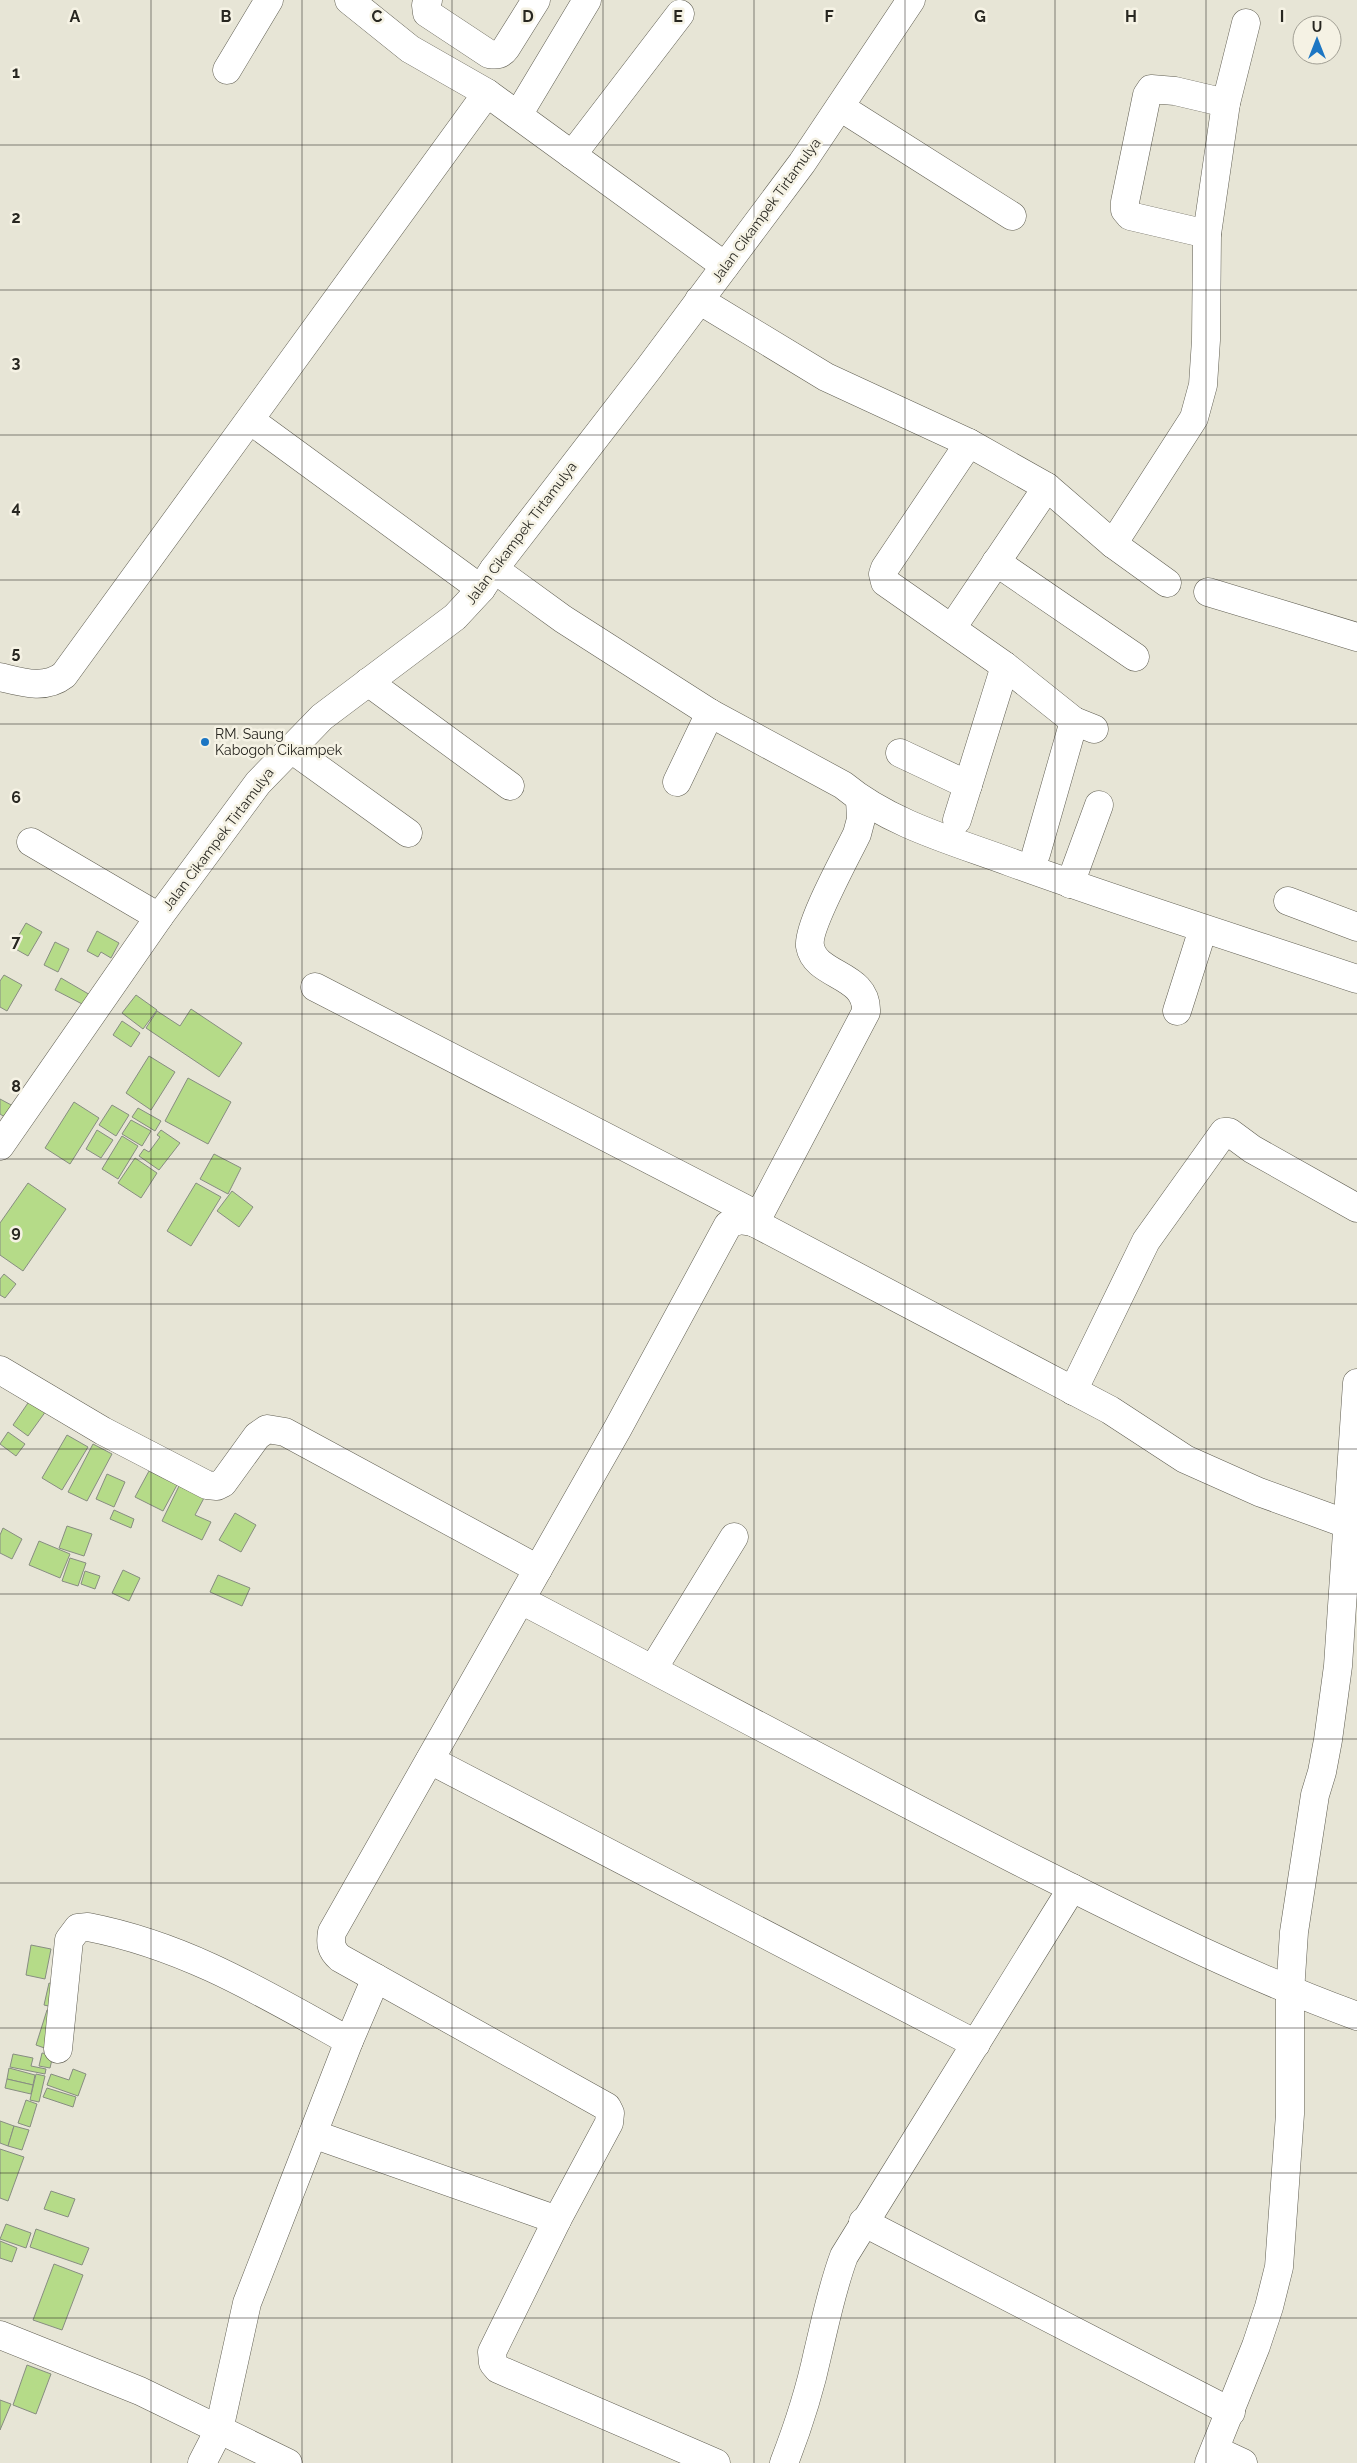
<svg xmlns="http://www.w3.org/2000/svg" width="1357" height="2463" viewBox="0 0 1357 2463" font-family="Raleway,sans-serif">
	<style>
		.building { fill: #b5db88; stroke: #878d81 }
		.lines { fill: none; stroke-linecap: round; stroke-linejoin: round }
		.minor-casing { stroke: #605e52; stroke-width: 29 }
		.minor { stroke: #fff; stroke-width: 28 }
		.grid { fill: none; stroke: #282721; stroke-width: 1; stroke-opacity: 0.55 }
		.poi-dot { fill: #1c76c3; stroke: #f5f2e4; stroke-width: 2 }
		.labels { text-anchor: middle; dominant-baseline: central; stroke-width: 5; stroke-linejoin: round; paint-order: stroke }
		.street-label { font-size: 14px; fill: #282721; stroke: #f5f2e4 }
		.poi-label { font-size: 14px; fill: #282721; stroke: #f5f2e4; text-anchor: start }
		.grid-label { font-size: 16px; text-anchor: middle; font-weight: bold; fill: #282721; stroke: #f5f2e4; stroke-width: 5; stroke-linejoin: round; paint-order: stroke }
	</style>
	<rect width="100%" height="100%" fill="#e7e5d6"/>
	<g class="building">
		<polygon points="26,923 42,932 28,956 12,947"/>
		<polygon points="97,931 119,943 111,958 101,952 98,957 87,951"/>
		<polygon points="55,942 69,949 58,972 44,965"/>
		<polygon points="4,975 22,985 7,1011 0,1007 0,981"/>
		<polygon points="61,978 92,996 86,1006 55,990"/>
		<polygon points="136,995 157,1010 143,1029 122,1013"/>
		<polygon points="191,1009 242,1043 219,1077 146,1028 157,1011 180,1026"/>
		<polygon points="122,1021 140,1033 131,1047 113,1035"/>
		<polygon points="149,1056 175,1072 151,1110 126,1093"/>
		<polygon points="188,1078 231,1102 208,1144 165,1121"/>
		<polygon points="0,1099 15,1107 8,1119 0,1114"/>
		<polygon points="74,1102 99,1118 70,1164 45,1148"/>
		<polygon points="112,1105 129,1115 116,1136 99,1125"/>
		<polygon points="138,1108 161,1121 155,1131 132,1117"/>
		<polygon points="131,1120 151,1131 142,1146 122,1134"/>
		<polygon points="97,1130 113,1140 101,1158 86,1149"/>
		<polygon points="161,1130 180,1143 159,1170 139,1156 144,1149 149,1152 160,1137 157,1135"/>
		<polygon points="122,1136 138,1146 118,1179 102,1169"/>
		<polygon points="214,1154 241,1168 228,1194 200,1179"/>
		<polygon points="135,1158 157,1173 141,1198 118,1183"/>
		<polygon points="28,1183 66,1209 23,1271 0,1255 0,1223"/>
		<polygon points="196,1183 221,1197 191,1246 167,1231"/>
		<polygon points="232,1191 253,1207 239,1227 217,1211"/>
		<polygon points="4,1274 16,1284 5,1298 0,1295 0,1279"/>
		<polygon points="30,1400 46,1411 28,1436 13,1425"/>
		<polygon points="8,1432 25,1444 16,1456 0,1444"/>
		<polygon points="67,1435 88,1447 62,1490 42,1478"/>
		<polygon points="93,1444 112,1454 87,1501 68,1492"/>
		<polygon points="149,1471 177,1485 163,1511 135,1497"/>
		<polygon points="107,1474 125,1482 114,1507 96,1499"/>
		<polygon points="179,1486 204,1498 195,1515 211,1522 202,1540 162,1521"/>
		<polygon points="114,1510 134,1519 131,1528 110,1519"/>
		<polygon points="235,1513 256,1525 241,1552 219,1540"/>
		<polygon points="67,1526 92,1534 84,1556 59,1548"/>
		<polygon points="3,1528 22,1539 12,1559 0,1553 0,1535"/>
		<polygon points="39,1541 70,1554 60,1578 29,1565"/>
		<polygon points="70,1558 86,1563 78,1586 62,1581"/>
		<polygon points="123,1570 140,1578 129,1601 112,1593"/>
		<polygon points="85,1571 100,1576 95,1589 81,1584"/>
		<polygon points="218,1575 250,1588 242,1606 210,1592"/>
		<polygon points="31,1945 51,1949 45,1979 26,1975"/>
		<polygon points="49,1983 61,1986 57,2008 44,2005"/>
		<polygon points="47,2010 61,2014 50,2050 36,2045"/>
		<polygon points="42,2053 53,2055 50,2068 39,2066"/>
		<polygon points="13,2054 33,2058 31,2066 46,2069 45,2074 10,2067"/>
		<polygon points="9,2068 35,2075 33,2085 7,2079"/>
		<polygon points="73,2069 86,2074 78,2096 47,2085 51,2074 69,2080"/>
		<polygon points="36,2074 45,2076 39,2102 30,2100"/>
		<polygon points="7,2079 33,2085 31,2094 5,2088"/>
		<polygon points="47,2088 76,2097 73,2107 43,2097"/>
		<polygon points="26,2100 37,2104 30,2127 18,2123"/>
		<polygon points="0,2121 14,2126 8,2146 0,2143"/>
		<polygon points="14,2126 29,2130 22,2150 8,2146"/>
		<polygon points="0,2149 24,2157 8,2201 0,2198"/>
		<polygon points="51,2191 75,2199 68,2217 44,2209"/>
		<polygon points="6,2224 31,2233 26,2248 0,2239"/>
		<polygon points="36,2229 89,2248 82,2265 30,2247"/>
		<polygon points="0,2241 17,2248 12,2262 0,2258"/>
		<polygon points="54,2264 83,2275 62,2330 33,2320"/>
		<polygon points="27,2365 51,2374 36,2414 13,2405"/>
		<polygon points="0,2400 11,2404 0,2430"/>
	</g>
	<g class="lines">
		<g class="minor-casing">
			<g id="minor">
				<polyline points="349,0 410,49 487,93 725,266"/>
				<path d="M428 0 426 5 427 13 489 54C497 55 501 55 506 48L536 0"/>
				<polyline points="227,70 269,0"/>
				<polyline points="840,107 1012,216"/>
				<polyline points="518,115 587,0"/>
				<polyline points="572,155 680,14"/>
				<polyline points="1207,234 1130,216 1125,210 1125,202 1147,95 1151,89 1175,91 1226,103"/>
				<polyline points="699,300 826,377 969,443 1047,487 1113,544"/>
				<polyline points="250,420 481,589"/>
				<polyline points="969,443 885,568 883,574 885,582 1005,666 1074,721 1094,729"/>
				<polyline points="996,562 1135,657"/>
				<path d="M494 569 563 619 710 713 843 785C890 824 953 841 1010 862 1125 904 1241 940 1357 979"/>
				<polyline points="1167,583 1113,544 1194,418 1203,385 1206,340 1207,234 1226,103 1246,23"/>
				<polyline points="1208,592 1357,637"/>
				<polyline points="952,628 1047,487"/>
				<path d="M0 677C21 682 45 690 64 675L487 93"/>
				<polyline points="368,682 510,786"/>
				<polyline points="290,748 408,833"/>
				<polyline points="900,753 968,785"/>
				<polyline points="677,782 710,713"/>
				<polyline points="957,820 1005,666"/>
				<polyline points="31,842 159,917"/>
				<polyline points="1036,854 1074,721"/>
				<polyline points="1070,884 1099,805"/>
				<polyline points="1288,901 1357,927"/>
				<polyline points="315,987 759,1216"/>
				<polyline points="1177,1011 1203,929"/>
				<polyline points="0,1146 159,917 258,783 322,717 455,617 481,589 494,569 649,368 802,163 911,0"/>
				<path d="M755 1223 866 1012C868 973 815 977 810 946 807 927 847 855 857 834L861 819 860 799"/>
				<polyline points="0,1370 103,1431 207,1485 217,1486 223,1483 257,1436 267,1429 285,1432 538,1569"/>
				<polyline points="1073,1391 1146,1241 1224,1132 1229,1132 1252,1149 1357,1208"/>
				<path d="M521 1600C687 1687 853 1777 1020 1862 1130 1917 1241 1974 1357 2016"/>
				<polyline points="653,1669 734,1537"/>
				<polyline points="430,1760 976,2044"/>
				<path d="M58 2049 69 1940 78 1928 88 1927C186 1946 263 1993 349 2041"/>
				<polyline points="313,2134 557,2220"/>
				<polyline points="863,2222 1231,2412"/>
				<polyline points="0,2335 140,2391 288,2463"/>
				<polyline points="1215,2450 1243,2463"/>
				<polyline points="202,2463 219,2430 247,2303 349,2041 376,1978"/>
				<path d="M716 2463 498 2369 493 2363 492 2352 557 2220 609 2123 610 2113 607 2107 340 1958C331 1950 330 1944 332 1932L618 1428 728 1225C738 1219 744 1220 755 1223L1110 1410 1185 1459 1259 1492 1347 1524"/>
				<path d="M784 2463C798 2427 810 2390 818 2352 826 2319 832 2288 844 2256L1072 1888"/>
				<polyline points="1209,2463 1256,2346 1269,2307 1279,2267 1290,2114 1290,1992 1294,1932 1315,1795 1322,1772 1328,1740 1338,1666 1357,1383"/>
			</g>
		</g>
		<use href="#minor" class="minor"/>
	</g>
	<path class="grid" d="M151 0V2463M302 0V2463M452 0V2463M603 0V2463M754 0V2463M905 0V2463M1055 0V2463M1206 0V2463M0 145H1357M0 290H1357M0 435H1357M0 580H1357M0 724H1357M0 869H1357M0 1014H1357M0 1159H1357M0 1304H1357M0 1449H1357M0 1594H1357M0 1739H1357M0 1883H1357M0 2028H1357M0 2173H1357M0 2318H1357"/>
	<circle class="poi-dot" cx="205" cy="742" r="5"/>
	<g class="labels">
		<g class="street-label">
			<text transform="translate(766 210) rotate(-54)">Jalan Cikampek Tirtamulya</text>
			<text transform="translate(521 533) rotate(-53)">Jalan Cikampek Tirtamulya</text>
			<text transform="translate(218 839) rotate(-53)">Jalan Cikampek Tirtamulya</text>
		</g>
		<g class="poi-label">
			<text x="215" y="734">RM. Saung<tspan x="215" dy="16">Kabogoh Cikampek</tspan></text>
		</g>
	</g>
	<g class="grid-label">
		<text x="75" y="22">A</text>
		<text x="226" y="22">B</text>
		<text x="377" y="22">C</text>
		<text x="528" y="22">D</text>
		<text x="678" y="22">E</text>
		<text x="829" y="22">F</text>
		<text x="980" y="22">G</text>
		<text x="1131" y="22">H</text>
		<text x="1282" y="22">I</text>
		<text x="16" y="78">1</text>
		<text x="16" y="223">2</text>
		<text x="16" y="368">3</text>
		<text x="16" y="513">4</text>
		<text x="16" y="658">5</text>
		<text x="16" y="803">6</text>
		<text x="16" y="947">7</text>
		<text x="16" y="1092">8</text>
		<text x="16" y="1237">9</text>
	</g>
	<g transform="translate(1317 40)"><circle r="24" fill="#f5f2e4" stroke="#a3a196"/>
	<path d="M0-4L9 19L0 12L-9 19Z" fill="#1c76c3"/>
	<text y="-8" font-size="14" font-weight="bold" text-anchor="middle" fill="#282721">U</text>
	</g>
</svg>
